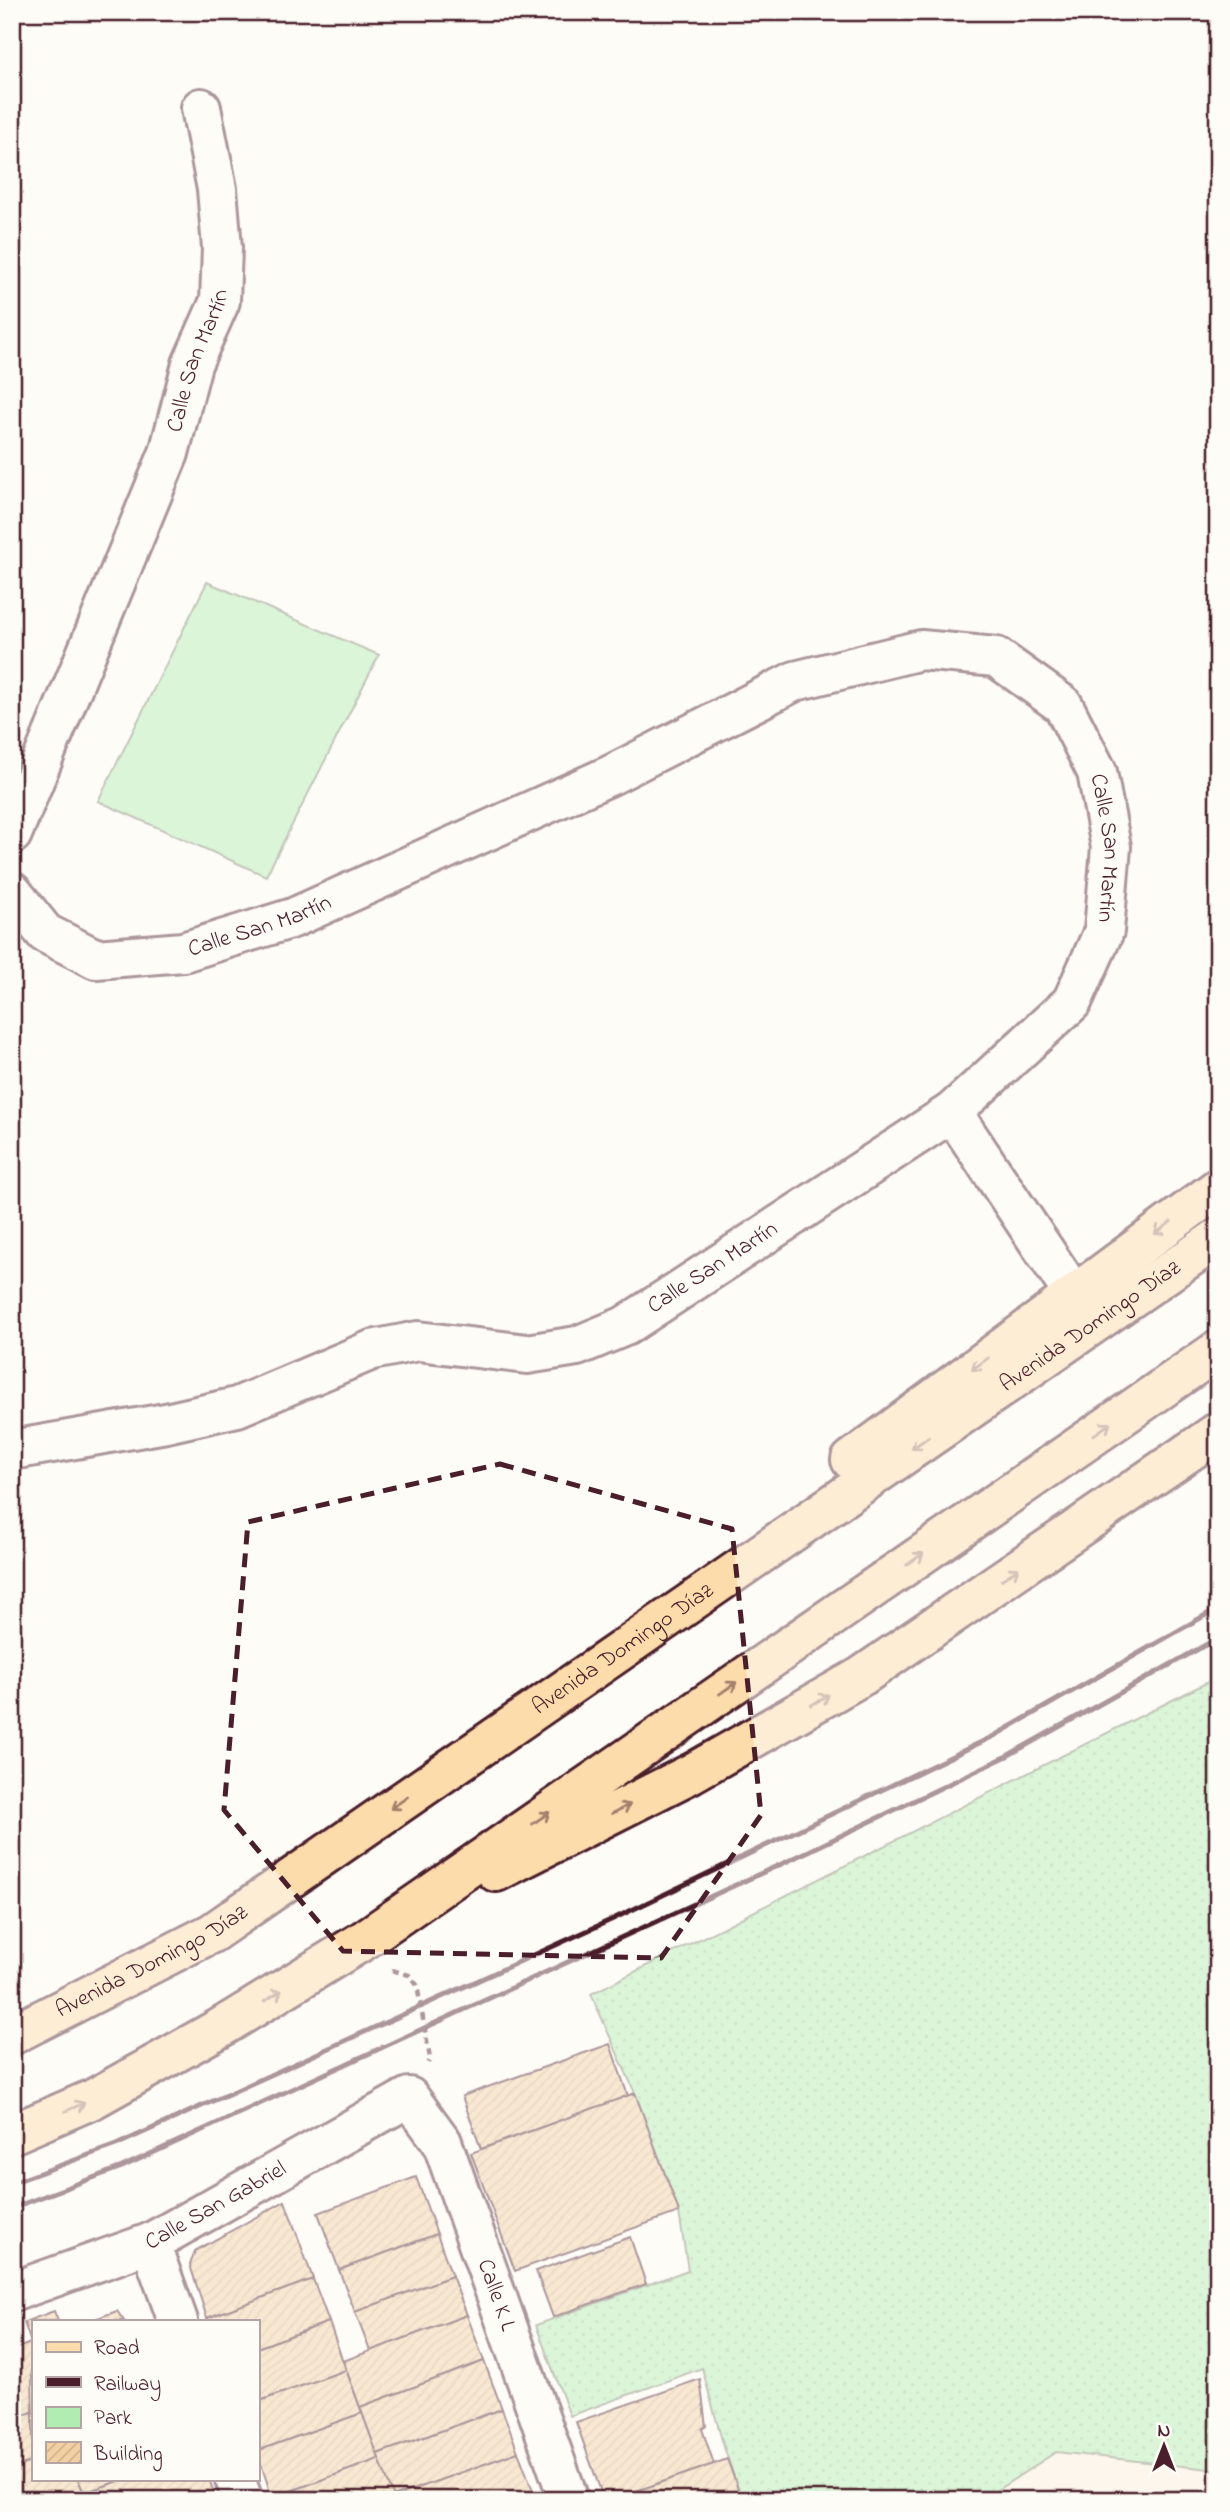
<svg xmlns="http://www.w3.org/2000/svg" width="1230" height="2512" viewBox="0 0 1230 2512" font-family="'Indie Flower',sans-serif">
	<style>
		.built { fill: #faefde }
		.grass { fill: url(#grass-dots); stroke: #7e866e; stroke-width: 2 }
		.park { fill: #b1edb2; stroke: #7e866e; stroke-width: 2 }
		.building { fill: url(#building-hatch); stroke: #4a1f2b; stroke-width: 2 }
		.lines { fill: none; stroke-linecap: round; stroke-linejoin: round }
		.minor-casing { stroke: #4a1f2b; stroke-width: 44 }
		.primary-casing { stroke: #4a1f2b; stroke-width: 44 }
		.path { stroke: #4a1f2b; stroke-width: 4.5; stroke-dasharray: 7 5; stroke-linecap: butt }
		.minor { stroke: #fdfcf7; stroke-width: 38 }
		.primary { stroke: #fddcac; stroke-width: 38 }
		.rail { stroke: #4a1f2b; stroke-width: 5 }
		.oneway { stroke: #a47e6c }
		.marked { fill: none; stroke: #4a1f2b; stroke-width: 5; stroke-dasharray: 14 9; stroke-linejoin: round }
		.labels { text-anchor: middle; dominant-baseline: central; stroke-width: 5; stroke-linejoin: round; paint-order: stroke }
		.street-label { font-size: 23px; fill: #4a1f2b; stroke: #fdfcf7 }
	</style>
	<defs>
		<pattern id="grass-dots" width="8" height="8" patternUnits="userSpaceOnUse" patternTransform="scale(1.75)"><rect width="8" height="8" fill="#b1edb2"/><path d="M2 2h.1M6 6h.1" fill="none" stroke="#9acb99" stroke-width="1.8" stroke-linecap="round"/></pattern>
		<pattern id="building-hatch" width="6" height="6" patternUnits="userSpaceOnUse" patternTransform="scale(1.75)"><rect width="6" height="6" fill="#f2d0a3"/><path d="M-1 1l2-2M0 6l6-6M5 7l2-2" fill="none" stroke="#d1b28c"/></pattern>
	</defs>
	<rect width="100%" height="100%" fill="#fdfcf7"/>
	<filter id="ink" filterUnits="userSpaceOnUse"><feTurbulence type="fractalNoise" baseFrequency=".0143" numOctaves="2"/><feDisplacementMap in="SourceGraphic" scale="14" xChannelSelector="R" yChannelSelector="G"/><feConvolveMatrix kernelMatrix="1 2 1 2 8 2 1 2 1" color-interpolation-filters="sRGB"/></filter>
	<g filter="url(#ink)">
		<polygon class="built" points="1056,2452 1218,2470 1218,2500 991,2500 991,2494"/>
		<polygon class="grass" points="1218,1677 1218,2470 1056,2452 991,2494 991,2500 742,2500 723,2444 702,2368 570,2416 536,2325 688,2270 679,2212 635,2093 591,1994"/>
		<polygon class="park" points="207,582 379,655 266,876 98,801"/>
		<g class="building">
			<polygon points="610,2044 628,2096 481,2149 462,2096"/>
			<polygon points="635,2093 679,2212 515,2271 471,2153"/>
			<polygon points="416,2177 437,2234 339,2270 318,2213"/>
			<polygon points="285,2201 313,2279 207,2318 190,2265 195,2251"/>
			<polygon points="437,2234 452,2276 355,2312 339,2270"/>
			<polygon points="630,2237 646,2284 553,2317 536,2271"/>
			<polygon points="452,2276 467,2315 370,2351 355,2312"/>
			<polygon points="313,2279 329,2322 257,2348 257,2321 209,2321 207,2318"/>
			<polygon points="54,2311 58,2321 33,2321 33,2349 24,2322"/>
			<polygon points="117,2311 124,2321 89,2321"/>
			<polygon points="467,2315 484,2361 360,2407 343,2361"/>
			<polygon points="329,2322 346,2370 257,2402 257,2348"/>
			<polygon points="31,2343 33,2412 12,2419 12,2350"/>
			<polygon points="484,2361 502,2409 377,2454 360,2407"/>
			<polygon points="346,2370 362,2413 257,2451 257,2402"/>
			<polygon points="700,2379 706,2426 702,2429 714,2464 611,2500 604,2500 576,2422"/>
			<polygon points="502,2409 518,2452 393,2497 377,2454"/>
			<polygon points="33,2412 33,2461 12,2469 12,2419"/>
			<polygon points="362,2413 379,2459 272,2498 257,2451"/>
			<polygon points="518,2452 536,2498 395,2500 393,2497"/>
			<polygon points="379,2459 395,2500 273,2500 272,2498"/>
			<polygon points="727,2459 742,2500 611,2500 714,2464"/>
			<polygon points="33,2461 33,2479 78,2479 84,2493 65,2500 12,2500 12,2469"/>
			<polygon points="78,2479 125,2479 84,2493"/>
			<polygon points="125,2479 209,2479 216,2498 86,2500 84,2493"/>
			<polygon points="1176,2492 1179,2500 1156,2500"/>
		</g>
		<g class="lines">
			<g class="minor-casing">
				<g id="minor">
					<path id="s1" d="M12 834 169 453 192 364 220 301 222 248 217 189 201 108"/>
					<path id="s2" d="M12 892 45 933 96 959 183 952 293 918 611 775 795 681 921 650 996 657 1063 705 1097 772 1111 847 1104 931 1072 1002 952 1112 625 1326 577 1346 527 1354 418 1341 372 1350 237 1407 166 1423 12 1450"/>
					<polyline points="952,1112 1074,1295"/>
					<polyline points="150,2243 178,2321"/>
					<path id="s3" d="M12 2292 150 2243 409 2097 442 2142 569 2500"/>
					<polyline points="235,2479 243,2500"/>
				</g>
			</g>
			<g class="primary-casing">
				<g id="primary">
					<polyline points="851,1460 1218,1188"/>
					<polyline points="496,1872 692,1773 862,1676 1218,1432"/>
					<path id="s4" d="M12 2035 212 1933 1218 1238"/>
					<polyline points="12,2134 93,2099 220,2028 364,1940 1218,1350"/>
				</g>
			</g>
			<polyline class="path" points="392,1970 409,1975 417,1985 430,2058 428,2063"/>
			<use href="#minor" class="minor"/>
			<use href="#primary" class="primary"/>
			<g class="rail">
				<polyline points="12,2183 116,2145 613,1919 994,1736 1218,1608"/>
				<polyline points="12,2208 122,2167 788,1861 1007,1756 1218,1638"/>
			</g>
		</g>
		<defs><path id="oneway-shaft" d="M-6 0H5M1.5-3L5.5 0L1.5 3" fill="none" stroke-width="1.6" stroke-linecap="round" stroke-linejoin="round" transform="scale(1.75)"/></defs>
		<g class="oneway">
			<use href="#oneway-shaft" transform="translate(1163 1228) rotate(143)"/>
			<use href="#oneway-shaft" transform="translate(980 1364) rotate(144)"/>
			<use href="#oneway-shaft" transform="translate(1102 1429) rotate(-35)"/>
			<use href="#oneway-shaft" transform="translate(920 1443) rotate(145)"/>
			<use href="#oneway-shaft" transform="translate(915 1559) rotate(-35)"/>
			<use href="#oneway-shaft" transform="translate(1010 1574) rotate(-34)"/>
			<use href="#oneway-shaft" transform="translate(728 1688) rotate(-35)"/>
			<use href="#oneway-shaft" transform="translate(820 1700) rotate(-30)"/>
			<use href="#oneway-shaft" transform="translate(399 1803) rotate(145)"/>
			<use href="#oneway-shaft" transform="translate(621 1809) rotate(-27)"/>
			<use href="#oneway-shaft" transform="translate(541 1818) rotate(-35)"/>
			<use href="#oneway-shaft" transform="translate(273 1996) rotate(-32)"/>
			<use href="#oneway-shaft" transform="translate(75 2107) rotate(-24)"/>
		</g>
	</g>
	<path d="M0 0H1230V2512H0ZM500 1464 732 1529 761 1815 661 1958 343 1951 224 1810 248 1522Z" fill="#fdfcf7" fill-opacity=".55" fill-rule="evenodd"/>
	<path class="marked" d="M500 1464 732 1529 761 1815 661 1958 343 1951 224 1810 248 1522Z"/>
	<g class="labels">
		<g class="street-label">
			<text stroke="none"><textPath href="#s1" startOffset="509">Calle San Martín</textPath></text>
			<text stroke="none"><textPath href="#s2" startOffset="1307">Calle San Martín</textPath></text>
			<text stroke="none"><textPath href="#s2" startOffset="278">Calle San Martín</textPath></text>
			<text transform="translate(713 1268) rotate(-33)">Calle San Martín</text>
			<text stroke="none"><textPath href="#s4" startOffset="1292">Avenida Domingo Díaz</textPath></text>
			<text stroke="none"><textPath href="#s4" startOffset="724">Avenida Domingo Díaz</textPath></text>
			<text stroke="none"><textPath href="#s4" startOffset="158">Avenida Domingo Díaz</textPath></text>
			<text stroke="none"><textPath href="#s3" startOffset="222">Calle San Gabriel</textPath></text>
			<text stroke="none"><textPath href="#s3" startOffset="662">Calle K L</textPath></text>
		</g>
	</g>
	<rect width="1230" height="2512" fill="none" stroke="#fdfcf7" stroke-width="42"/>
	<rect x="21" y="21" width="1188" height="2470" fill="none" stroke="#4a1f2b" stroke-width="2.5" filter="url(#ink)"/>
	<rect x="32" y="2320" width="228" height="161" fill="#fdfcf7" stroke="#b5a4a5" stroke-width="2"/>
	<rect x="46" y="2342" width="35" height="10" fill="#fddcac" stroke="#b5a4a5" stroke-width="2"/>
	<text x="94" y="2354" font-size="21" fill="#4a1f2b">Road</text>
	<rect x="46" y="2377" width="35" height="10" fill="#4a1f2b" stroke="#b5a4a5" stroke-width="2"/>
	<text x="94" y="2390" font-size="21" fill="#4a1f2b">Railway</text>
	<rect x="46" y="2407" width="35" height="21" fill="#b1edb2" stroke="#b5a4a5" stroke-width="2"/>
	<text x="94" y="2424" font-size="21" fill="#4a1f2b">Park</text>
	<rect x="46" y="2442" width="35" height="21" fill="url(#building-hatch)" stroke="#b5a4a5" stroke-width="2"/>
	<text x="94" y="2460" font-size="21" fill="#4a1f2b">Building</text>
	<g transform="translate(1164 2446)" stroke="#fdfcf7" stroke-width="5" paint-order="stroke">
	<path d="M0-5L12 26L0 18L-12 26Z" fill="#4a1f2b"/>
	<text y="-10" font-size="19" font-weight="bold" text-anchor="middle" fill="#4a1f2b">N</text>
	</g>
</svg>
